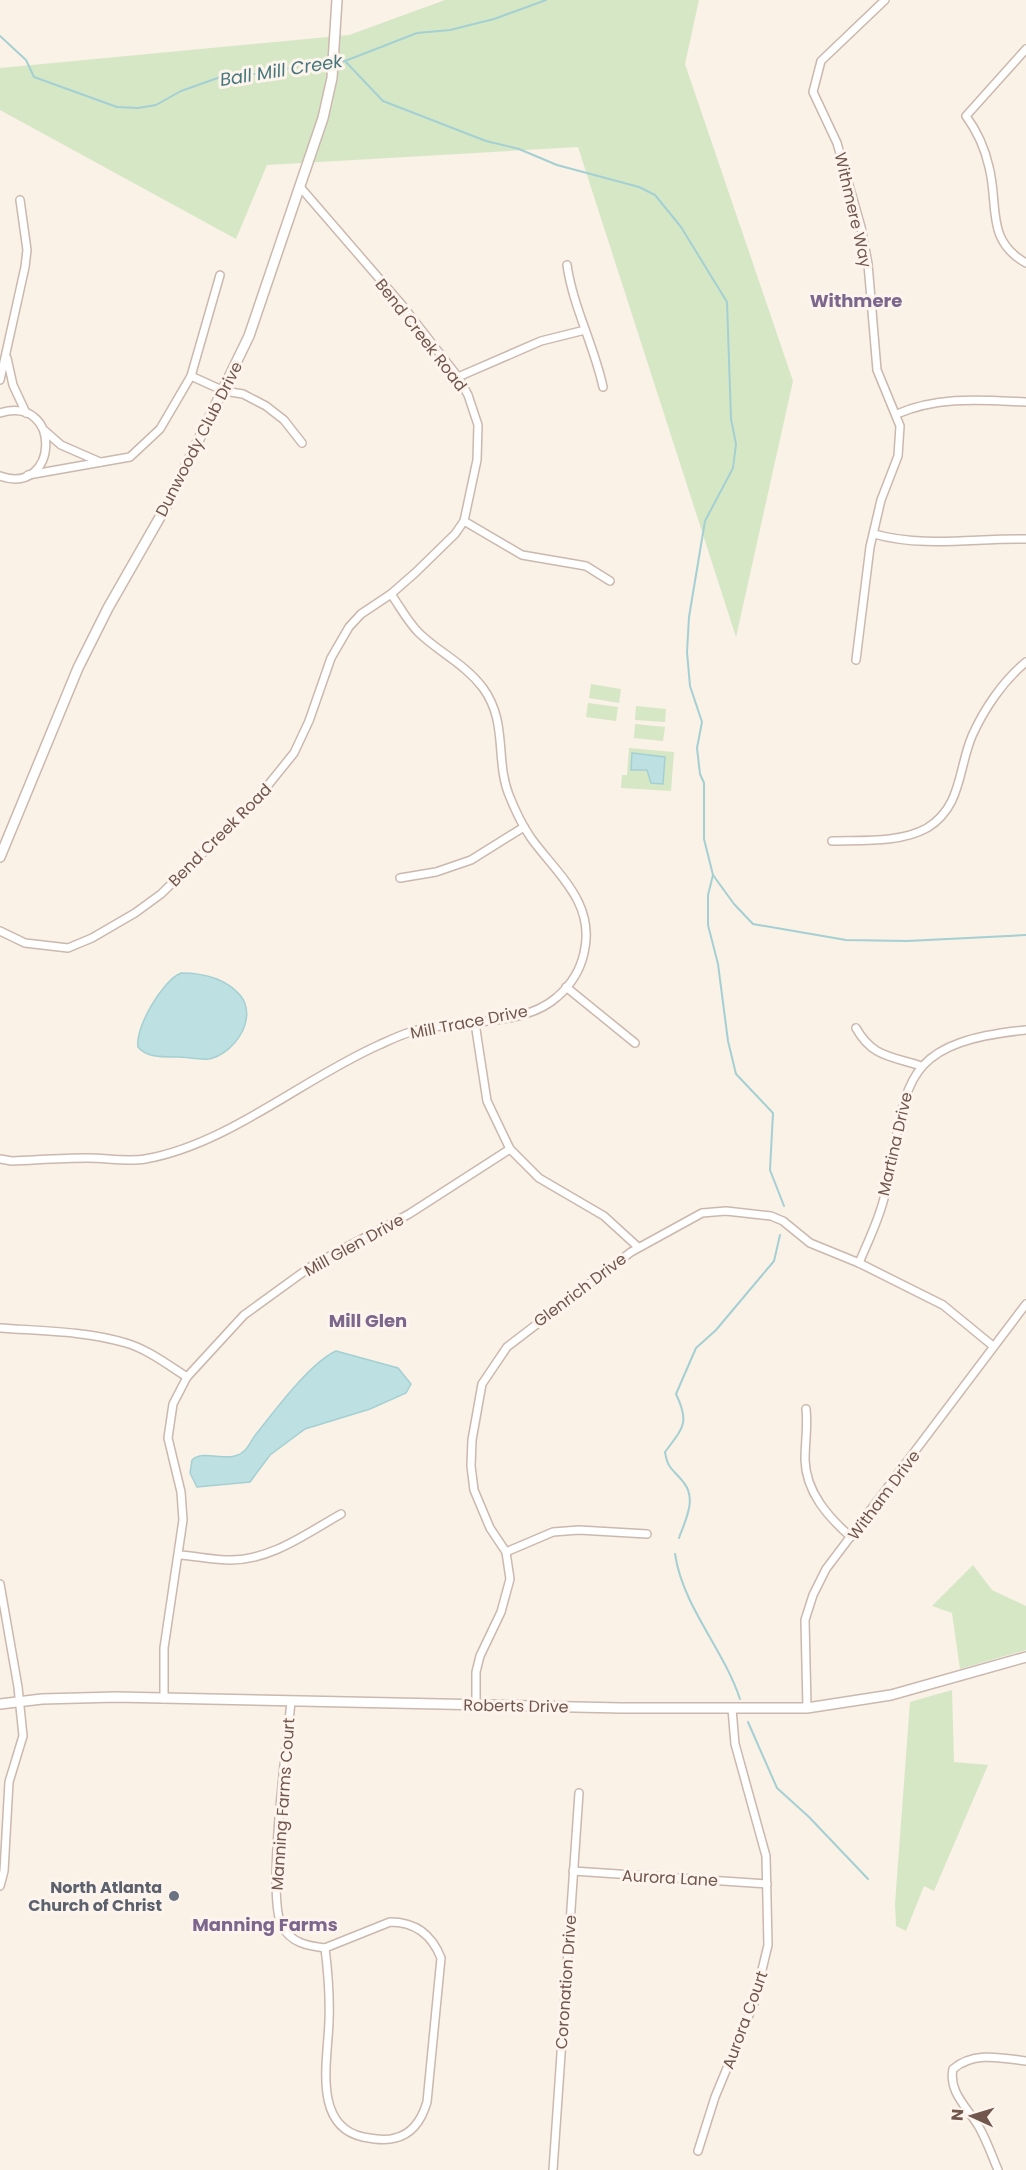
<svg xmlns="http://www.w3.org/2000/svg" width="1026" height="2170" viewBox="0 0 1026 2170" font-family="Poppins,sans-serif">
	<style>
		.green { fill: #d6e7c6 }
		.water { fill: #bde0e2; stroke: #a4d0d3; stroke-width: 1.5 }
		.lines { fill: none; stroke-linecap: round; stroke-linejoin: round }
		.stream { stroke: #a4d0d3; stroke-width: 2 }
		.minor-casing { stroke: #cbb8ae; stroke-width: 10 }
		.tertiary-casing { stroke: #cbb8ae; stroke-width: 12 }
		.minor { stroke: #fff; stroke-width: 7 }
		.tertiary { stroke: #fff; stroke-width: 9 }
		.worship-dot { fill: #6b7280; stroke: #fdf5ed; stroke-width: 2 }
		.labels { text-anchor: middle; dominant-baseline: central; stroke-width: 6; stroke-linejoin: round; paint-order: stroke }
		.street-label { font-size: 16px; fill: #71574e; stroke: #fdf5ed }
		.worship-label { font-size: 16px; font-weight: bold; fill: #5b616d; stroke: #fdf5ed; text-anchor: end }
		.water-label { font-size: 18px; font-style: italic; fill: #46777c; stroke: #fdf5ed }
		.neighbourhood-label { font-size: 18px; font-weight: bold; fill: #7c668d; stroke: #fdf5ed }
	</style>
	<rect width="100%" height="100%" fill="#faf1e7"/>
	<g class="green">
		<polygon points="445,0 699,0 685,64 793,381 736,637 578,147 267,165 236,239 0,110 0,68 349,35"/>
		<polygon points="591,684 621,689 619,703 589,698"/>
		<polygon points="588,703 618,707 616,721 586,717"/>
		<polygon points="636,706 666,709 665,722 635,720"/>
		<polygon points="635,724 665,727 663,741 634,738"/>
		<polygon points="629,748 674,752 671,791 621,788 622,775 627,775"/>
		<polygon points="973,1565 992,1590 1026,1606 1026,1650 960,1669 952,1613 932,1606"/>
		<polygon points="952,1690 954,1762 988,1765 934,1891 924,1886 906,1931 896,1926 895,1904 910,1702"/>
	</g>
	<g class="water">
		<polygon points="632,753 665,757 663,784 651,783 647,770 631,770"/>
		<path d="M181 973C202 973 225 978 240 995 259 1018 234 1054 209 1059 199 1060 187 1057 177 1057 163 1057 147 1058 138 1047 135 1027 163 980 181 973Z"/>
		<path d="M336 1351 398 1368 411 1384 406 1393 370 1409 305 1429 270 1455 250 1482 197 1487 190 1473 192 1460C205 1448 229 1465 244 1451 250 1446 252 1438 257 1433 276 1409 310 1363 336 1351Z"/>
	</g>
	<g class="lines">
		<g class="stream">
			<polyline points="0,36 26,60 34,77 117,107 138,108 156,105 181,91 229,74 271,74 308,62 329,61"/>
			<polyline points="335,61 345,61 417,33 450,30 494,19 546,0"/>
			<polyline points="345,61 383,101 486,141 519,149 557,165 639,187 655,195 681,227 727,302 731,419 736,444 733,468 705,521 689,617 687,652 690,686 702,722 697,748 700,774 704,783 704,839 713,875 734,904 753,924 846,940 907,941 1026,935"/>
			<polyline points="713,875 708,895 708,925 718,964 728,1041 736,1074 773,1113 770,1170 784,1206"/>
			<path d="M679 1538C685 1521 697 1499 684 1483 674 1469 668 1471 665 1452 683 1428 690 1423 676 1394L696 1348 716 1330 774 1261 780 1235"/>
			<path d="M675 1554C683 1607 723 1648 740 1699"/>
			<polyline points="748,1722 777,1788 809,1817 868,1879"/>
		</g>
		<g class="minor-casing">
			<g id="minor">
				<path d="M1026 49 966 116C977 131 985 149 989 167 999 205 985 240 1026 263"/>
				<path d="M567 265C573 307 594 345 603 387"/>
				<polyline points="7,358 13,385 26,413"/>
				<polyline points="191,376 220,275"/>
				<polyline points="458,377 541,341 585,330"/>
				<polyline points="0,380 25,267 27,250 20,200"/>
				<path d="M0 413C63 394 59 497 0 476"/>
				<path d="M897 414C939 396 981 400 1026 402"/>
				<polyline points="45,431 61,445 100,462"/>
				<polyline points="28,475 130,457 160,429 191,376 224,391 243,394 266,406 284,420 302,443"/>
				<polyline points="464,521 522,555 586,566 610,581"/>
				<path d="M874 534C925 548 974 538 1026 539"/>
				<polyline points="856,660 870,547 881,500 898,456 900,426 877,370 868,264 861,227 837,143 813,92 821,61 885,0"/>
				<path d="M832 841C862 840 900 843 927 828 962 807 958 769 972 736 984 709 1003 681 1026 662"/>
				<polyline points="400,878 436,872 471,860 524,827"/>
				<polyline points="0,931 25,943 68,948 92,938 135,913 161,894 252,805 294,753 309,721 331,658 349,627 361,614 391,594 415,573 455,534 464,521 477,460 478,425 468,395 458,377 402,305 301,188"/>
				<polyline points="566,987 635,1043"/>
				<polyline points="475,1023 487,1101 510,1149 539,1178 604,1216 638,1247"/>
				<path d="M856 1028C872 1057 891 1056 921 1066"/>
				<path d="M0 1159 12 1161C37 1160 62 1158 87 1158 106 1158 127 1162 145 1159 227 1145 304 1078 379 1045 390 1040 402 1034 414 1031 456 1019 523 1028 557 997 571 985 580 971 584 953 596 903 557 874 531 838 522 825 515 810 509 795 495 760 508 722 483 688 465 664 440 653 419 633 408 622 400 607 391 594"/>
				<path d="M859 1263C868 1241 880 1218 885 1194 909 1086 894 1043 1026 1030"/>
				<path d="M0 1328C41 1331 86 1331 126 1343 147 1349 168 1365 187 1377"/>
				<path d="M806 1409C808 1426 805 1442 805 1460 806 1492 828 1517 851 1537"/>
				<polyline points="506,1552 553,1532 579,1530 647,1534"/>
				<path d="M179 1555C196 1556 213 1560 230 1560 272 1560 307 1533 341 1514"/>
				<polyline points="0,1584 18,1687 23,1736 9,1782 4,1871 0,1886"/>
				<polyline points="164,1699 164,1648 183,1520 181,1492 168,1438 173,1404 187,1377 244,1315 313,1265 409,1214 510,1149"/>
				<path d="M291 1702C287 1742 266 1898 282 1926 291 1943 308 1946 325 1948"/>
				<polyline points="476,1705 476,1672 480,1656 501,1612 510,1579 506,1552 490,1528 474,1490 471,1466 472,1440 482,1384 507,1347 631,1252 702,1213 726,1211 771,1216 783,1221 810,1243 859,1263 943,1305 993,1346"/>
				<polyline points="807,1708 805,1620 813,1595 826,1569 1026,1304"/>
				<polyline points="573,1871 767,1884"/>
				<path d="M390 1922C416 1922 432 1935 441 1958L427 2102C422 2119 413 2134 395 2138 386 2141 373 2139 363 2137 312 2126 328 2059 329 2021 330 1996 328 1972 325 1948Z"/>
				<polyline points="698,2151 715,2097 754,2003 768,1945 766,1856 735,1744 732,1709"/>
				<polyline points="553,2170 579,1793"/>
				<path d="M998 2170C992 2156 987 2141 979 2127 968 2108 948 2092 953 2069 974 2051 1002 2058 1026 2061"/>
			</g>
		</g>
		<g class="tertiary-casing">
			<g id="tertiary">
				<polyline points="0,857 78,668 108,608 168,503 249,336 323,118 332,78 337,0"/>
				<polyline points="0,1704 42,1699 116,1697 621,1708 807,1708 891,1695 1026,1657"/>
			</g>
		</g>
		<use href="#minor" class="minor"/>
		<use href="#tertiary" class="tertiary"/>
	</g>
	<circle class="worship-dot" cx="174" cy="1896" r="6"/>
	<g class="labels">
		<g class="street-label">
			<text transform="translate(853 210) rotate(77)">Withmere Way</text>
			<text transform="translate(421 335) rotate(52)">Bend Creek Road</text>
			<text transform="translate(199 439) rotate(-63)">Dunwoody Club Drive</text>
			<text transform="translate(220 835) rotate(-45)">Bend Creek Road</text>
			<text transform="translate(469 1022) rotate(-11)">Mill Trace Drive</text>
			<text transform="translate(895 1144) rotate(-77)">Martina Drive</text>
			<text transform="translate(354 1245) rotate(-29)">Mill Glen Drive</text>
			<text transform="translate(580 1290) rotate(-37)">Glenrich Drive</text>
			<text transform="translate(884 1495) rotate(-53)">Witham Drive</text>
			<text transform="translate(516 1706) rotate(1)">Roberts Drive</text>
			<text transform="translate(283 1804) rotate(-86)">Manning Farms Court</text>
			<text transform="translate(670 1878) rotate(3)">Aurora Lane</text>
			<text transform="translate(566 1982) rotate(-86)">Coronation Drive</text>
			<text transform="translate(745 2020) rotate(-70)">Aurora Court</text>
		</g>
		<g class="worship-label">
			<text x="162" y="1887">North Atlanta<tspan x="162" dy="18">Church of Christ</tspan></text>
		</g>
		<g class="water-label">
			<text transform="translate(281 70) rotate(-9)">Ball Mill Creek</text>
		</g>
		<g class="neighbourhood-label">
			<text x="856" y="300">Withmere</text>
			<text x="368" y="1320">Mill Glen</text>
			<text x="265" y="1924">Manning Farms</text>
		</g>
	</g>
	<g transform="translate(972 2116) rotate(274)" stroke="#fdf5ed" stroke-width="4.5" paint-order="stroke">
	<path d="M0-4.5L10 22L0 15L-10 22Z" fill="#71574e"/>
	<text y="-9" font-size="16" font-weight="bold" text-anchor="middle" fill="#71574e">N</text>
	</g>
</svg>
